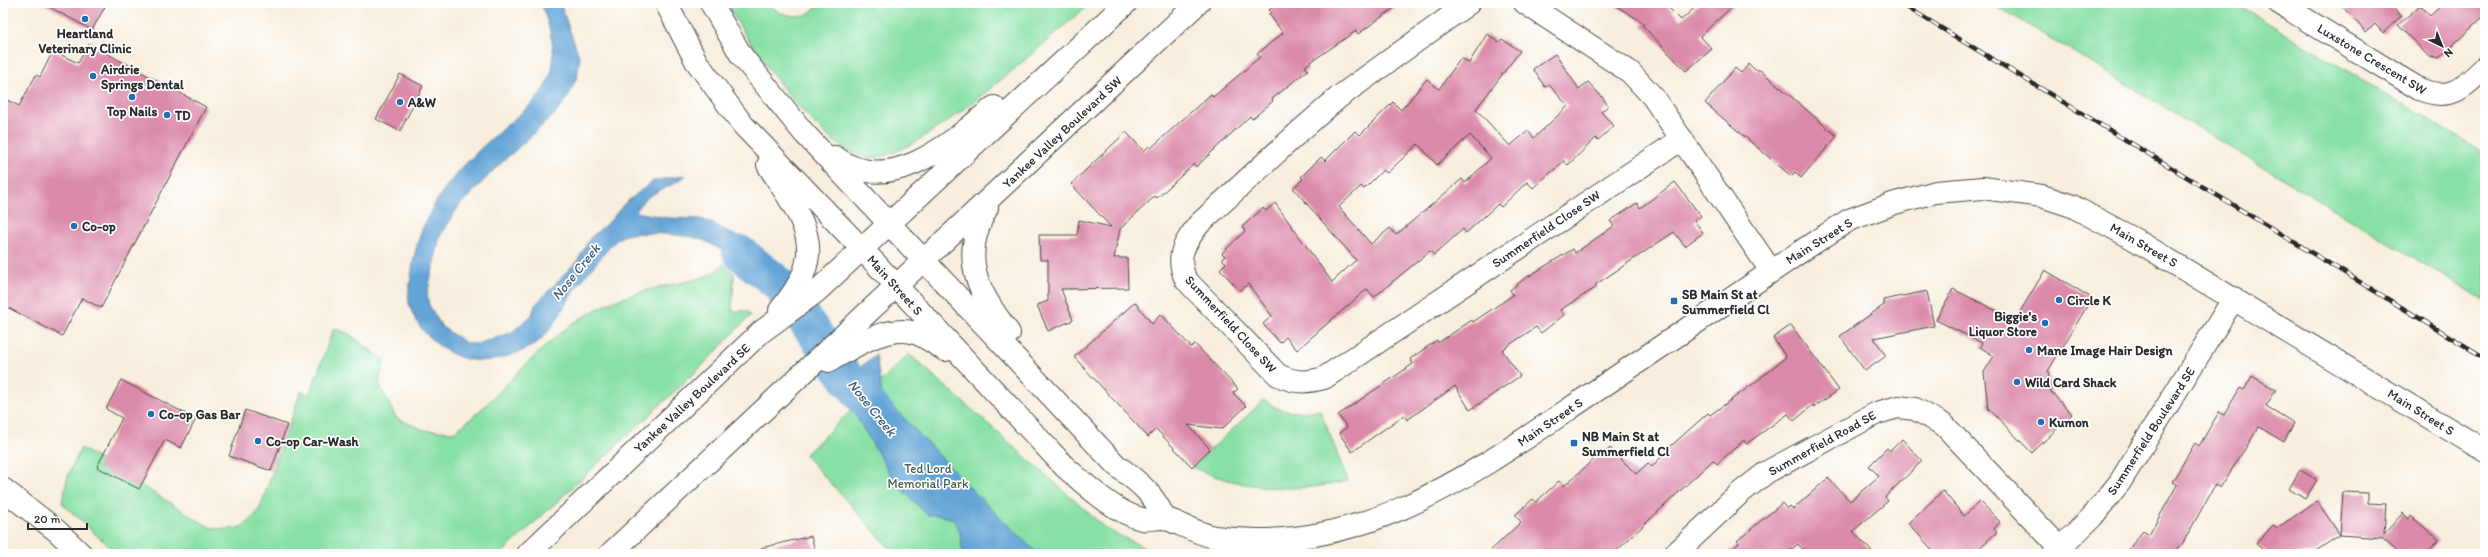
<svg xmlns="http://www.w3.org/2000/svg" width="2488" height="557" viewBox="0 0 2488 557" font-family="Itim,sans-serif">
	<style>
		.green { fill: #87e0a5; stroke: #598668 }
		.water { fill: #63a4d6; stroke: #476880 }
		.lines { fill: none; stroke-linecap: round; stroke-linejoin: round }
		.river { stroke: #63a4d6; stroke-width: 36 }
		.building { fill: #db8aaa; fill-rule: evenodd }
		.minor-casing { stroke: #4a4846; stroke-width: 24 }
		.major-casing { stroke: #4a4846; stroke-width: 24 }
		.minor { stroke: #fff; stroke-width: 22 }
		.major { stroke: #fff; stroke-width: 22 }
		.rail-casing { stroke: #2b2b2b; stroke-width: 4.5 }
		.rail { stroke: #fff; stroke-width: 3; stroke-dasharray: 9; stroke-linecap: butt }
		.poi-dot { fill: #1f6fb2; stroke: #fff; stroke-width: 1.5 }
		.labels { text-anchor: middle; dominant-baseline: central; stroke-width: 3.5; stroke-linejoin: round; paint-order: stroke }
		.poi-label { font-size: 13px; font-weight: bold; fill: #2b2b2b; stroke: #fff; text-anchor: start }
		.street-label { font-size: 13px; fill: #2b2b2b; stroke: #fff }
		.park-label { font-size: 13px; fill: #476150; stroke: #fff }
		.water-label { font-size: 14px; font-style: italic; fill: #446178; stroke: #fff }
	</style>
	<rect width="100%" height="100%" fill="#fff"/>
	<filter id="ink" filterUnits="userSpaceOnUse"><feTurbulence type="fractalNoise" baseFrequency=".025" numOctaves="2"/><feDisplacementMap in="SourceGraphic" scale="8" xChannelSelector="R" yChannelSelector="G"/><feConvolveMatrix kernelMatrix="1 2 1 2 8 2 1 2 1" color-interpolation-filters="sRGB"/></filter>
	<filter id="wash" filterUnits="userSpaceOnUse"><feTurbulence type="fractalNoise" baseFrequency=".012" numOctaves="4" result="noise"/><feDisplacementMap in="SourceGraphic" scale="16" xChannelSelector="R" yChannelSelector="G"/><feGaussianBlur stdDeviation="0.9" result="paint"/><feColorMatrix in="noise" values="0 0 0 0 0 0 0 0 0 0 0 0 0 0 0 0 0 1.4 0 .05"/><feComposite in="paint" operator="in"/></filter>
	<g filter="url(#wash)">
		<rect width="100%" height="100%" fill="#f7eedd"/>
		<g class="green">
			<path d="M727 3H765L781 13 793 16 806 15 823 3H1091C1049 37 918 162 868 158 823 154 746 42 727 3Z"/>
			<polygon points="1992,3 2235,3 2485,154 2485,301"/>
			<path d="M723 264 734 274 732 311H747L751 315 702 366 501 554H117L62 503 68 475 81 448 209 527C234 532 246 530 260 508L301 391 309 395 334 328 349 334 384 360 379 383 396 418 424 430 454 432C506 394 540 337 599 308 617 299 636 293 656 288 677 282 707 282 723 264Z"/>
			<polygon points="909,354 1108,530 1158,554 895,554 805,455"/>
			<path d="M1264 400C1282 414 1298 413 1320 410L1348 481C1294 493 1243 490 1192 467Z"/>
		</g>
		<g class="water">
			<path d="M541 3H560L580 59 577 77 568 97 556 113 498 166 459 206 449 221 440 236 427 295 429 305 442 327 466 343 477 344 512 332 532 315 535 305 578 260 590 238 611 220 624 204 653 181 686 175C670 190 645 191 636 212L668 218 700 219 714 224 740 238 785 275 773 292C751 276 722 244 696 238 685 235 636 231 626 235 616 238 608 249 602 256 593 267 584 277 576 288 563 306 554 331 535 344 524 351 513 355 501 358 483 363 465 361 449 352 431 342 414 324 409 303 407 295 410 286 411 278 417 213 452 173 499 132 518 115 539 102 549 79 559 55 549 26 541 3Z"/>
			<polygon points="876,355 882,395 979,497 1038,554 968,554 962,550 960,531 953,519 940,515 927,515 895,482 854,413 833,389"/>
		</g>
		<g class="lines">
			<polyline class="river" points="740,253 779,284 847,378 878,415"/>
		</g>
		<g id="blocks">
			<g class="building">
				<polygon points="42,3 107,3 92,30"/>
				<polygon points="1278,3 1401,3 1358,34 1356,31 1305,66 1308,70 1272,99 1273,101 1252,119 1250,116 1196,167 1194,164 1157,198 1155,196 1120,229 1114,258 1127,258 1128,288 1061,289 1073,320 1048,331 1037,305 1048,301 1048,260 1040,260 1039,235 1077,235 1079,220 1111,227 1071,184 1126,132 1144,151 1149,146 1151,148 1211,94 1213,97 1260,57 1257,54 1283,33 1269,14 1271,12 1269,10"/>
				<polygon points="1611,3 1664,3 1681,20 1700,3 1736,3 1700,36 1712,49 1686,71 1642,25 1644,23"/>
				<polygon points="2339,3 2390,3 2401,16 2383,33 2375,24 2366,32"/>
				<polygon points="2444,3 2485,3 2485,15 2439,58 2429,57 2398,25 2420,5 2430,16"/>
				<path d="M1487 34 1499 42 1502 39 1520 51 1476 109 1510 146 1528 131 1534 138 1568 106 1549 85 1545 87 1533 69 1555 54 1579 89 1588 82 1603 98 1608 106 1601 112 1614 126 1598 140 1596 138 1568 165 1564 161 1533 188 1527 182 1501 207 1498 204 1466 233 1463 229 1434 255 1430 251 1374 297 1367 289 1297 350 1286 337 1280 343 1263 324 1272 316 1248 284 1240 291 1220 269 1226 263 1222 259 1225 256 1222 253 1245 231 1242 227 1263 208 1266 211 1275 203 1332 282 1356 260 1293 188 1303 179 1301 177 1321 157 1325 161 1355 131 1360 135 1393 102 1401 110 1427 79 1439 89 1461 58 1469 63ZM1470 135 1491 158 1465 183 1462 179 1396 235 1390 228 1371 244 1339 207 1361 186 1364 189 1383 170 1387 173 1418 144 1437 165Z"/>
				<polygon points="89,44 206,107 101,308 82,298 62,336 3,305 3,98 19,106 36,75 40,77 53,51 78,63"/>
				<polygon points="1749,64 1755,70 1760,70 1837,136 1801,178 1795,172 1791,176 1705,103 1735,68 1741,73"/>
				<polygon points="400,74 423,86 400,131 376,119"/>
				<polygon points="1675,182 1701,216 1694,221 1703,233 1685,246 1674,232 1595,285 1597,287 1560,310 1564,315 1541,333 1536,327 1502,350 1520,376 1470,410 1455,386 1407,420 1404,415 1352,452 1339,433 1347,427 1338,415 1413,364 1410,359 1437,340 1438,343 1472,320 1473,322 1513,295 1510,290 1524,279 1573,249 1575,253 1614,226 1610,221 1637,203 1640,208"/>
				<polygon points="2045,270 2092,298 2048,371 2051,392 2072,414 2032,453 1988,408 1984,372 1994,356 1980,347 1982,343 1936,320 1953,289 2015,320"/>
				<polygon points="1927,291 1934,326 1874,338 1886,356 1865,371 1840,336 1884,305 1883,300"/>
				<polygon points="1135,302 1152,324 1161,314 1191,347 1195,344 1238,389 1233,393 1246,406 1222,429 1188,425 1210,449 1192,467 1156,429 1148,437 1074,357"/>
				<polygon points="1791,325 1839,390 1814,407 1813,405 1794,421 1788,414 1746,444 1744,440 1717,464 1713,460 1613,554 1487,554 1521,522 1515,515 1533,499 1536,502 1559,481 1564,486 1601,453 1603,455 1610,448 1636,474 1648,463 1652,467 1672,445 1708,413 1710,415 1753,384 1786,357 1773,338"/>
				<polygon points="2252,376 2276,390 2266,406 2294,423 2284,442 2259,427 2220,488 2215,485 2183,543 2173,554 2125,554 2143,531 2149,535 2177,485 2172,482 2195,443 2199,446 2219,412 2224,415 2240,388 2244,390"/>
				<polygon points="121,380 196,419 181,448 165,440 139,489 97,467 122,418 106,409"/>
				<polygon points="245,410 287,425 271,471 229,456"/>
				<polygon points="1902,439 1922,461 1885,497 1888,501 1853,531 1874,554 1807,554 1798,544 1786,554 1727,554 1739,543 1737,541 1782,503 1787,509 1790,506 1793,509 1828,478 1850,501 1879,476 1869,466 1887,448 1890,451"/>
				<polygon points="2300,470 2317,480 2305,499 2289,489"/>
				<polygon points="1943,491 1964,516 1980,501 2000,522 1994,529 1997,532 1973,554 1936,554 1908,523"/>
				<polygon points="2343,492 2368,493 2368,503 2386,504 2384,534 2403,513 2409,519 2411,516 2439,540 2426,554 2400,554 2382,538 2340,535"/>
				<polygon points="2317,501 2340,535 2311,554 2268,554 2256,544 2273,525 2277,528"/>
				<polygon points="811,536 816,554 761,554 761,548"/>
			</g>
		</g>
	</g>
	<g filter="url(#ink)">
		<use href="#blocks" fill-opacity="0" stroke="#4a4846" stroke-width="1"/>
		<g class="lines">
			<g class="minor-casing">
				<g id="minor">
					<path d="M1469 3 1339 97 1300 131 1199 224C1184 244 1175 256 1186 280L1278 375C1295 383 1306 383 1324 378L1682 139"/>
					<polyline points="1525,3 1630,72 1653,97 1771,271"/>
					<path d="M2279 3 2419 89C2451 102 2463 88 2485 67"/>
					<polyline points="3,489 57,531 81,554"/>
					<polyline points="1675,554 1740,493 1767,472 1877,413 1898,407 1915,409 1944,425 2060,548"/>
					<polyline points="2054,554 2092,517 2120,482 2234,298"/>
				</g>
			</g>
			<g class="major-casing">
				<g id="major">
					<path d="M666 3 696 61 743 125 862 249 1065 467C1085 484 1115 513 1142 519 1150 521 1159 516 1167 519 1183 525 1197 533 1214 537 1355 557 1466 479 1575 405 1651 353 1727 302 1803 250L1849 220 1895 203 1936 192 1983 188 2042 196 2072 206 2134 239 2485 451"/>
					<path d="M711 3 741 55 804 133 1116 465C1137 481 1154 493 1164 518"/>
					<path d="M835 157C890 199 953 141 994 107"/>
					<path d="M768 165C804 222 831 250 780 310"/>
					<path d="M987 208C959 258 977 290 1009 333"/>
					<path d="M829 361C852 348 884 326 912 332 924 335 935 344 945 350"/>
					<polyline points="528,554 761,332 817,291 1126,3"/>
					<polyline points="610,554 1198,3"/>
				</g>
			</g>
			<use href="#minor" class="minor"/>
			<use href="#major" class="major"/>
			<g class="rail-casing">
				<polyline id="rail" points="1900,3 2485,358"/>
			</g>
			<use href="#rail" class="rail"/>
		</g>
	</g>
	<g class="poi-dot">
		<circle cx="85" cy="19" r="4"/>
		<circle cx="93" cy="76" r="4"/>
		<circle cx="132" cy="97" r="4"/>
		<circle cx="400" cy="102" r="4"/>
		<circle cx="167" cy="115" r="4"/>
		<circle cx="74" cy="226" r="4"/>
		<circle cx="2059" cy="300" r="4"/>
		<rect x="1670" y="297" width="8" height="8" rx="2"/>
		<circle cx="2045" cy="323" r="4"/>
		<circle cx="2029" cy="350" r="4"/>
		<circle cx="2017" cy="382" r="4"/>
		<circle cx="151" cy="414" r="4"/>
		<circle cx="2041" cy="422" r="4"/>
		<circle cx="258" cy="441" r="4"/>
		<rect x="1570" y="439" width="8" height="8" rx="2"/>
	</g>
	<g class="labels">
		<g class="poi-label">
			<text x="85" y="33" text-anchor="middle">Heartland<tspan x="85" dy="15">Veterinary Clinic</tspan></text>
			<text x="101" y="69">Airdrie<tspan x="101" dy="15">Springs Dental</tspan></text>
			<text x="408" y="102">A&amp;W</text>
			<text x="132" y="111" text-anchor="middle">Top Nails</text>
			<text x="175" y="115">TD</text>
			<text x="82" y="226">Co-op</text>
			<text x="1682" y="294">SB Main St at<tspan x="1682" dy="15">Summerfield Cl</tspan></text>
			<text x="2067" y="300">Circle K</text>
			<text x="2037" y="316" text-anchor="end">Biggie's<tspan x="2037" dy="15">Liquor Store</tspan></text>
			<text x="2037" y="350">Mane Image Hair Design</text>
			<text x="2025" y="382">Wild Card Shack</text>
			<text x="159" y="414">Co-op Gas Bar</text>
			<text x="2049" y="422">Kumon</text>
			<text x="1582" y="436">NB Main St at<tspan x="1582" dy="15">Summerfield Cl</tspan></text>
			<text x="266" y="441">Co-op Car-Wash</text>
		</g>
		<g class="street-label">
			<text transform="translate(2372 59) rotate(31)">Luxstone Crescent SW</text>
			<text transform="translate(1062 132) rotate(-43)">Yankee Valley Boulevard SW</text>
			<text transform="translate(1546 229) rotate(-34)">Summerfield Close SW</text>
			<text transform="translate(1819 241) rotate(-32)">Main Street S</text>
			<text transform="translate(2144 245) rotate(30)">Main Street S</text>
			<text transform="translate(895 285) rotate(48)">Main Street S</text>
			<text transform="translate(1231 324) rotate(47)">Summerfield Close SW</text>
			<text transform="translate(692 398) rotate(-43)">Yankee Valley Boulevard SE</text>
			<text transform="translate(2421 412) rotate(32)">Main Street S</text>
			<text transform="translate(1550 422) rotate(-34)">Main Street S</text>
			<text transform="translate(2151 431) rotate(-57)">Summerfield Boulevard SE</text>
			<text transform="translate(1822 443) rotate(-29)">Summerfield Road SE</text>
		</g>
		<g class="park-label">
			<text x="928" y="468">Ted Lord<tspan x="928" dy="15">Memorial Park</tspan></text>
		</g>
		<g class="water-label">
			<text transform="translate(576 272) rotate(-51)">Nose Creek</text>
			<text transform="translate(872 408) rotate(51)">Nose Creek</text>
		</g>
	</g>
	<rect width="2488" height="557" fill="none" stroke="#fff" stroke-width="16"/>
	<g transform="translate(2442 46) rotate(137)" stroke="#ffffff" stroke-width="3" paint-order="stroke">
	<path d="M0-3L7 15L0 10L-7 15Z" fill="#2b2b2b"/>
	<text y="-6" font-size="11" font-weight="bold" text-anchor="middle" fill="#2b2b2b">N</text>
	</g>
	<path d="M28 523v6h59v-6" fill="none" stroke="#2b2b2b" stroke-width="2"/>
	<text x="34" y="523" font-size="12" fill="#2b2b2b" stroke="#ffffff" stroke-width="3" paint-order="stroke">20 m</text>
</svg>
